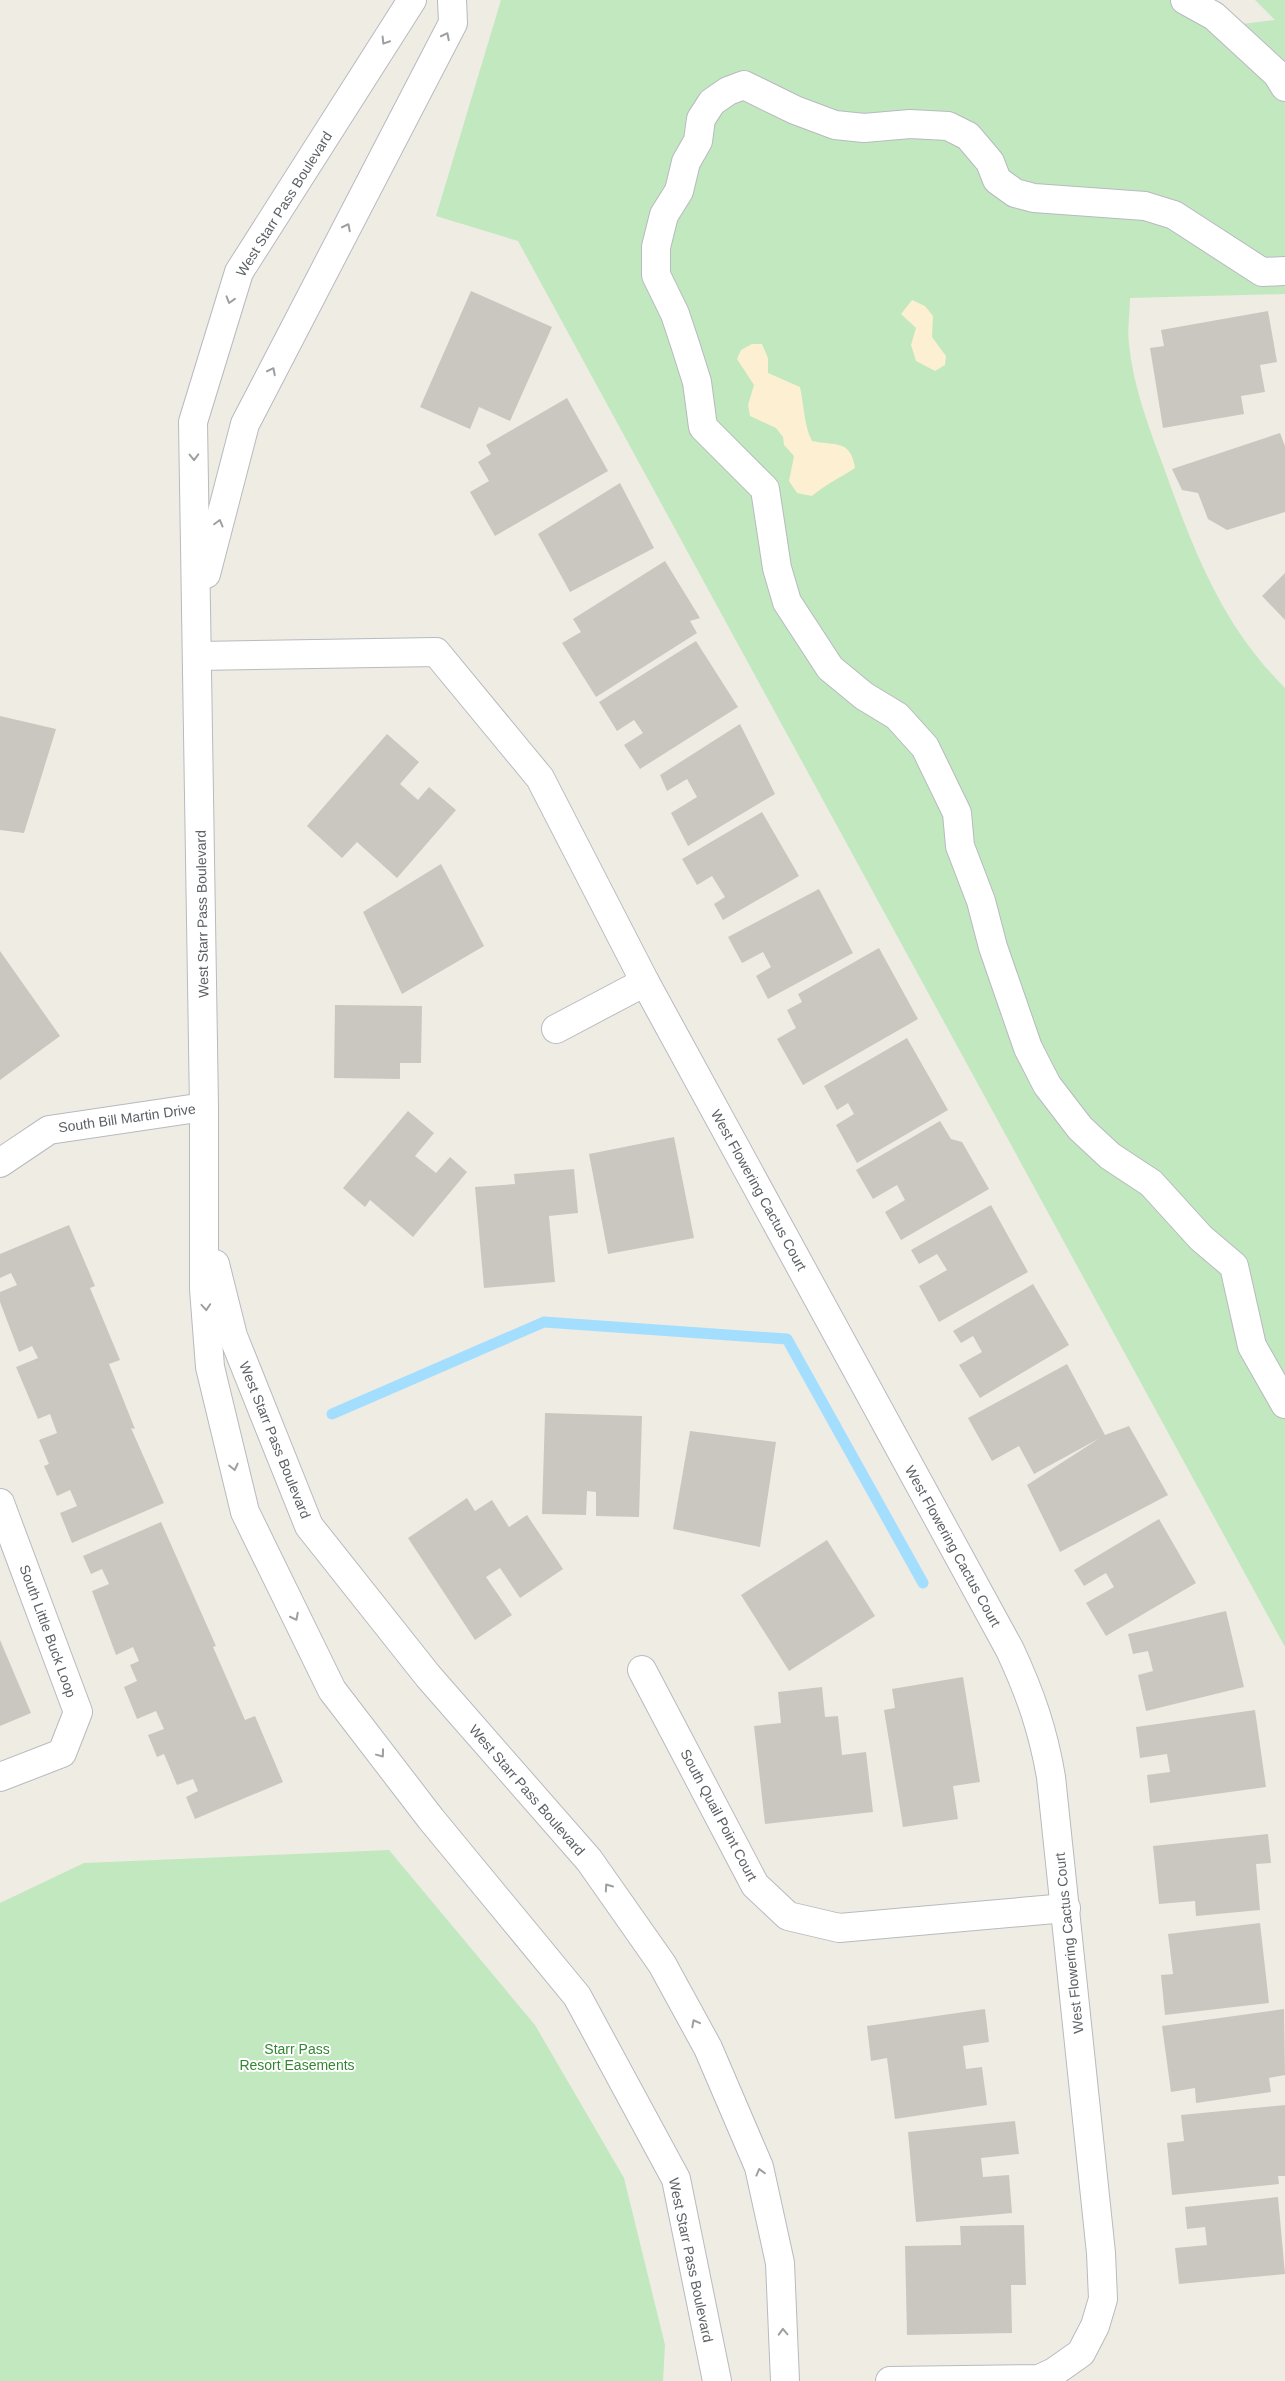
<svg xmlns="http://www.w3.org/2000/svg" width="1285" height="2381" viewBox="0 0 1285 2381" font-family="Helvetica,sans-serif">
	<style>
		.green { fill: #c2e8bf }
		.sand { fill: #fcefd2 }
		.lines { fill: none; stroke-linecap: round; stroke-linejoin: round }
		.stream { stroke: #a4deff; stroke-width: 11 }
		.building { fill: #cac7c1 }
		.minor-casing { stroke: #b7babf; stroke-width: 30 }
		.minor { stroke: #fff; stroke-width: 28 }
		.oneway { stroke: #9da0a3 }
		.labels { text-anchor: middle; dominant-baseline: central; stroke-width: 4; stroke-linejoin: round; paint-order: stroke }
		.street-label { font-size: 14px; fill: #5c6165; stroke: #fff }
		.park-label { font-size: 14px; fill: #338731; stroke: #fff }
	</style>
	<rect width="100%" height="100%" fill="#efece4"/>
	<g class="green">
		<path d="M501 0H1185L1226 26 1275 20 1255 0H1285V294L1130 298C1130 313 1127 329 1129 344 1133 386 1149 428 1164 468 1194 551 1221 624 1285 688V1647L518 241 436 216Z"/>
		<polygon points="389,1850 535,2025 624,2178 665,2345 663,2381 0,2381 0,1903 84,1863"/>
	</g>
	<g class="sand">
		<polygon points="912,300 925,306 933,316 932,337 946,356 945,365 935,371 916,361 911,345 916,328 901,314"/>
		<path d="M752 344H762L768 358V373L800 387C804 405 804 426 812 441 835 446 851 439 855 468 840 478 826 484 812 496L797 493 789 481 794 456 784 445 783 437 776 428 750 416 748 405 754 385 737 359 741 350Z"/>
	</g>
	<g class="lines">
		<polyline class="stream" points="332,1414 544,1322 787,1339 923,1583"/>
	</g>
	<g class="building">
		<polygon points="471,291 552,327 510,421 479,407 470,429 420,407"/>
		<polygon points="1268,311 1277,362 1260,365 1265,392 1241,396 1244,414 1163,428 1150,348 1164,346 1161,330"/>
		<polygon points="567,398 608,471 495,536 470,492 489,481 478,462 491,454 486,445"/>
		<polygon points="1280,433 1285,446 1285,512 1227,530 1208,519 1198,493 1182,490 1172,469"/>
		<polygon points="620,483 654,548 570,592 538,534"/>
		<polygon points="665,561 700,618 690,621 697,633 596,697 562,643 581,632 573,619"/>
		<polygon points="1285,573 1285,620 1262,596"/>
		<polygon points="696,641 738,707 640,769 624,745 643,733 634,720 617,731 599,702"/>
		<polygon points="0,716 56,729 24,833 0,830"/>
		<polygon points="740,724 775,794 688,846 671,813 697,797 687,779 667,791 660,775"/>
		<polygon points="387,734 419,762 400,784 418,800 429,787 456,810 397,878 357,842 342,858 307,826"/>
		<polygon points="762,812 799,876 723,920 714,904 725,897 712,876 697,885 682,859"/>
		<polygon points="441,864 484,946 402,994 363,912"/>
		<polygon points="819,889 853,953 768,999 756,976 771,967 763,952 742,963 728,937"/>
		<polygon points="879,948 918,1019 803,1085 777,1039 796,1028 787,1010 802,1002 798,994"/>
		<polygon points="0,951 60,1036 0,1080"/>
		<polygon points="335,1005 422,1006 421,1063 400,1063 400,1079 334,1078"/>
		<polygon points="907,1038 948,1110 857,1163 836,1125 854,1114 848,1103 837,1110 824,1086"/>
		<polygon points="408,1111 434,1133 415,1156 436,1173 450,1157 467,1172 413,1237 370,1200 365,1207 343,1188"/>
		<polygon points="940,1121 951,1139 962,1142 989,1189 901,1240 885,1212 905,1200 897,1185 873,1199 856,1170"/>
		<polygon points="674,1137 694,1238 608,1254 589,1154"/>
		<polygon points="574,1169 578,1213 549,1216 555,1282 484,1288 475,1187 515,1184 514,1174"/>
		<polygon points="991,1205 1028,1272 939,1322 919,1286 947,1270 937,1254 919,1264 911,1250"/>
		<polygon points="69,1225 95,1286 90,1288 120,1360 109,1364 135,1429 131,1428 164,1503 72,1543 60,1513 77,1506 70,1490 57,1496 44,1466 49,1464 39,1440 57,1433 50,1414 38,1419 16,1367 38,1358 32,1346 19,1352 0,1302 0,1292 17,1285 11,1273 0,1278 0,1254"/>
		<polygon points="1033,1284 1069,1345 980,1398 959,1365 982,1352 973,1336 961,1343 953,1331"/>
		<polygon points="1067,1364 1105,1435 1129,1426 1168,1495 1060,1552 1027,1485 1100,1438 1034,1474 1019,1446 992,1461 968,1418"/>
		<polygon points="545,1413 642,1416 639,1517 596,1516 596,1492 587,1491 586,1515 542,1514"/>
		<polygon points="690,1431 776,1442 760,1547 673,1529"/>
		<polygon points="467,1498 475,1511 492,1500 509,1527 527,1515 563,1569 520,1598 500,1568 486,1577 512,1615 475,1640 408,1538"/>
		<polygon points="1159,1519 1196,1583 1106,1636 1086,1603 1114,1587 1106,1573 1084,1586 1074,1570"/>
		<polygon points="161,1522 216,1646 213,1647 245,1720 255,1716 283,1782 195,1819 186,1797 198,1791 193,1779 177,1785 164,1754 157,1757 148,1735 164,1729 156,1711 137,1719 124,1687 137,1681 130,1665 139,1661 133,1647 116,1655 92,1591 109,1584 102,1569 91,1574 83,1556"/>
		<polygon points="827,1540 875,1616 789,1671 741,1595"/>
		<polygon points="1226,1611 1244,1687 1146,1711 1138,1675 1153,1671 1148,1651 1133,1654 1128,1634"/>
		<polygon points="0,1640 31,1713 0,1726"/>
		<polygon points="963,1677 980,1782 953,1786 958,1819 903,1827 884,1710 895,1708 892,1689"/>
		<polygon points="822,1687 825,1717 838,1716 842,1755 866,1752 873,1812 765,1824 754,1726 781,1723 778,1692"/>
		<polygon points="1255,1710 1266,1787 1150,1803 1147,1775 1170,1772 1167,1754 1140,1758 1136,1727"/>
		<polygon points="1268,1834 1271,1863 1256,1864 1260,1910 1196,1916 1195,1901 1159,1904 1153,1846"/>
		<polygon points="1260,1923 1269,2003 1165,2015 1161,1975 1173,1974 1168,1934"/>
		<polygon points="985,2009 989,2042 963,2046 966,2069 982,2067 987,2105 895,2119 887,2058 871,2061 867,2026"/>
		<polygon points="1284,2009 1285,2075 1269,2078 1271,2092 1196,2103 1195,2088 1171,2092 1162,2026"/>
		<polygon points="1285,2105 1285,2176 1278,2176 1279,2184 1172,2195 1167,2143 1184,2141 1181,2115"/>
		<polygon points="1015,2121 1019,2154 981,2158 983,2177 1009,2175 1012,2213 916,2222 908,2132"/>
		<polygon points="1278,2197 1285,2274 1179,2284 1175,2248 1207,2245 1205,2227 1187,2229 1185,2207"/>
		<polygon points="1024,2225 1026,2285 1011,2285 1012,2333 907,2335 905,2246 961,2245 960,2226"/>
	</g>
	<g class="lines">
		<g class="minor-casing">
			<g id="minor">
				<polyline points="412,0 239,272 193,422 204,1107 204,1289 210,1367 245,1512 332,1690 431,1819 577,1996 676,2179 717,2381"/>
				<polyline points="1185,0 1214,16 1277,74 1285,87"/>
				<polyline points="1285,271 1262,272 1174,215 1145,206 1034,198 1015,193 997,180 990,162 968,136 948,126 910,124 864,128 835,125 795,110 744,85 728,91 712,102 701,119 698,141 686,162 679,191 664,215 656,247 656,275 675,314 685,344 697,382 703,427 765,489 777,568 787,602 830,668 864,696 897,716 925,747 957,813 960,846 981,901 993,947 1028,1048 1047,1085 1080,1128 1110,1156 1151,1183 1201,1238 1234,1266 1252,1346 1285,1404"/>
				<polyline points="206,574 245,424 453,23 452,0"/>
				<path d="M198 656 436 652 540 778 645 982 1010 1650C1030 1693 1043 1730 1051 1777L1101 2253 1103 2299 1095 2326 1081 2353 1054 2372 1039 2379 890 2381"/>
				<polyline points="556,1029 645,982"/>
				<polyline points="0,1163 49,1130 204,1107"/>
				<polyline points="215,1264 233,1336 309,1526 428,1676 589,1860 662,1964 708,2048 759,2167 780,2263 785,2381"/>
				<polyline points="0,1503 78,1712 62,1753 0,1777"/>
				<polyline points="642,1670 755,1885 788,1916 839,1928 1066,1908"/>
			</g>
		</g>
		<use href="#minor" class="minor"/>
	</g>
	<defs><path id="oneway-chevron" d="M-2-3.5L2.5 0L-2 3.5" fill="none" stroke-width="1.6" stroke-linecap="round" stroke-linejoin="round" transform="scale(1.25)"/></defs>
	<g class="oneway">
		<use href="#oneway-chevron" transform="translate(446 36) rotate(-63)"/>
		<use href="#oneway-chevron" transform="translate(385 41) rotate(122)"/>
		<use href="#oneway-chevron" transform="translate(347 227) rotate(-63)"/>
		<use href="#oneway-chevron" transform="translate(230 300) rotate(107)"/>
		<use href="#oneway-chevron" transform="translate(272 371) rotate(-63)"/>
		<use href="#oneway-chevron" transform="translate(194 457) rotate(89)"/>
		<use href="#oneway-chevron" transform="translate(219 523) rotate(-75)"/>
		<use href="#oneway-chevron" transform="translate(206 1307) rotate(86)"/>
		<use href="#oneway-chevron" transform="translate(234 1467) rotate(77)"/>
		<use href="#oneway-chevron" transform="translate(295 1617) rotate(63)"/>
		<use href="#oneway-chevron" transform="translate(381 1754) rotate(53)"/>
		<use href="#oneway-chevron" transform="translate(608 1887) rotate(-125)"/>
		<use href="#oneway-chevron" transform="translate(695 2023) rotate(-118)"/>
		<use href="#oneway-chevron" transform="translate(760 2172) rotate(-105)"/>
		<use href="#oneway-chevron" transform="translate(783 2332) rotate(-92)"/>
	</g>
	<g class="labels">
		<g class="street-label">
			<text transform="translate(284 204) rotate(-58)">West Starr Pass Boulevard</text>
			<text transform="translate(202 914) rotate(-91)">West Starr Pass Boulevard</text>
			<text transform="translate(127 1118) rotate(-8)">South Bill Martin Drive</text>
			<text transform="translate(759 1190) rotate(61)">West Flowering Cactus Court</text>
			<text transform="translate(275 1440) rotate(68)">West Starr Pass Boulevard</text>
			<text transform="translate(953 1546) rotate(61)">West Flowering Cactus Court</text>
			<text transform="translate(48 1631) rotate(70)">South Little Buck Loop</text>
			<text transform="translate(527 1790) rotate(49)">West Starr Pass Boulevard</text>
			<text transform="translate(719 1815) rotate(62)">South Quail Point Court</text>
			<text transform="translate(1069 1943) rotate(-96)">West Flowering Cactus Court</text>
			<text transform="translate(691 2260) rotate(78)">West Starr Pass Boulevard</text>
		</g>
		<g class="park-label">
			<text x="297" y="2049">Starr Pass<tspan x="297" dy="16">Resort Easements</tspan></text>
		</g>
	</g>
</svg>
